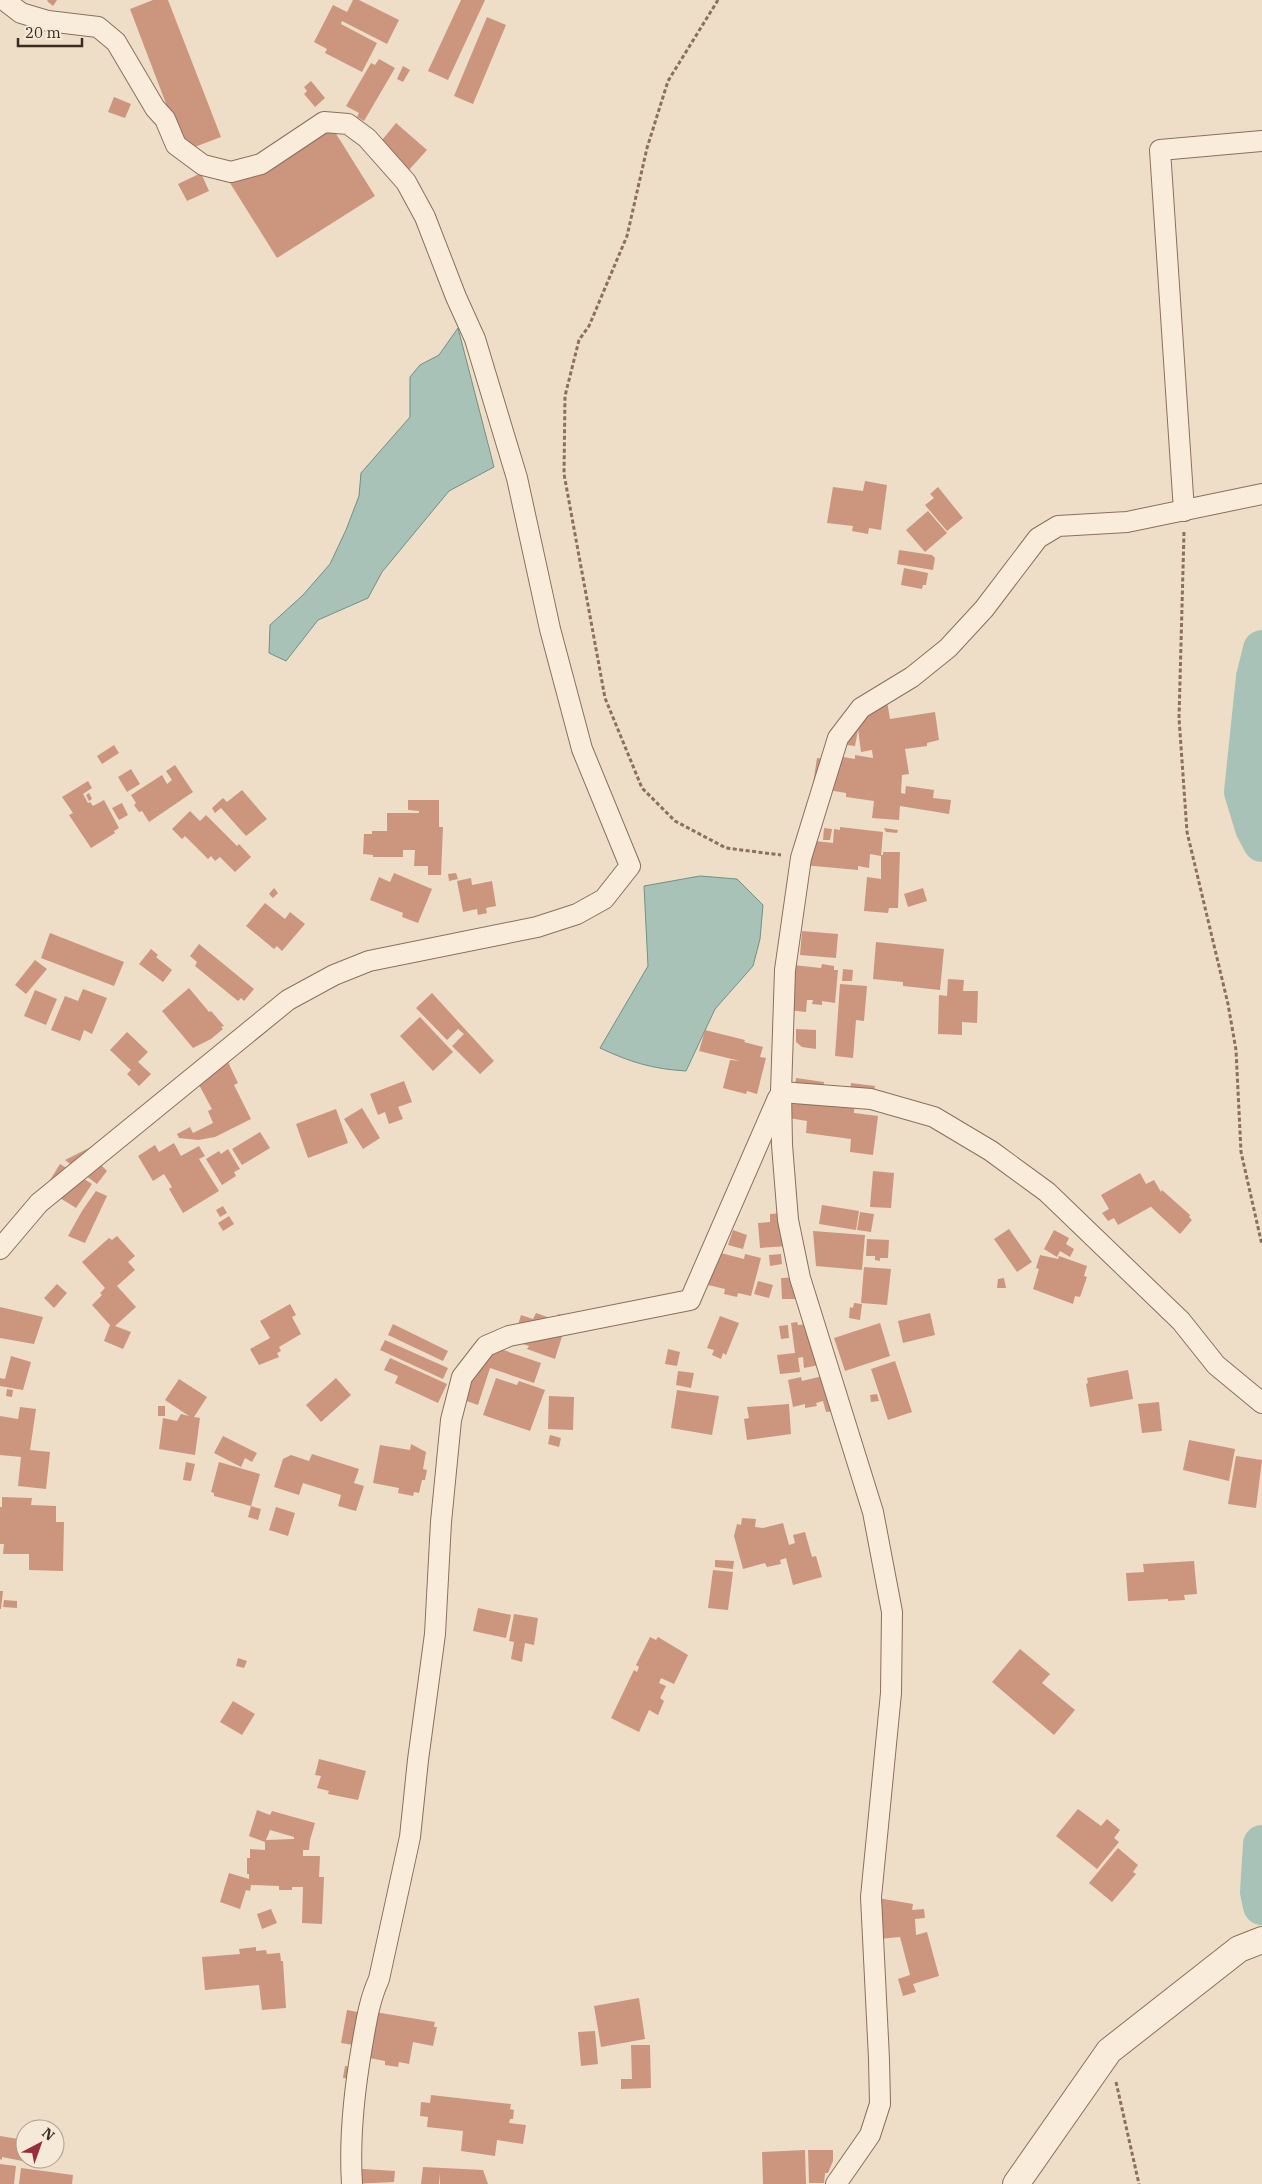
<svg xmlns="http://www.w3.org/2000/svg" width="1262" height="2184" viewBox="0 0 1262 2184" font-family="'IBM Plex Serif',serif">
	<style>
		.water { fill: #a9c2b8; stroke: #6f9184 }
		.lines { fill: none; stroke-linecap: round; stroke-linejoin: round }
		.river { stroke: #a9c2b8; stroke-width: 38 }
		.building { fill: #cc957e; fill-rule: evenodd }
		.minor-casing { stroke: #8a705d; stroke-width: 22 }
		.tertiary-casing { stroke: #8a705d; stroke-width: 28 }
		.path { stroke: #8a705d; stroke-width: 3; stroke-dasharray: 4 2.5; stroke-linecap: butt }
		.minor { stroke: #f9ecdb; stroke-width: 20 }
		.tertiary { stroke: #f9ecdb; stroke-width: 26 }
	</style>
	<rect width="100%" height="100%" fill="#eedec8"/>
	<g class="water">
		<polygon points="458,328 494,467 449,491 382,572 368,598 318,620 286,661 269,653 270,625 303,595 330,564 346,530 359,496 361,473 410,417 410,377 420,365 439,355"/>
		<path d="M700 876 737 879 763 905 760 939 753 966 715 1009 686 1071C652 1069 630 1062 600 1048L648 966 644 886Z"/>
	</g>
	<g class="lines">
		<g class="river">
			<polyline points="1262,649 1255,677 1243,792 1254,828 1262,843"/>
			<polyline points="1262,1844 1259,1892 1262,1906"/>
		</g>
	</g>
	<g class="building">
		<polygon points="48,0 57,0 53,6 47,1"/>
		<polygon points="153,0 168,0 221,137 184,151 130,9"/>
		<polygon points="353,0 359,0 399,20 387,44 342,21 341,24 377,43 362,72 325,53 327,49 314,42 333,5 347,12"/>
		<polygon points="461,0 485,0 448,80 428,71"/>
		<polygon points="487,17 506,25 473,104 454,96"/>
		<polygon points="379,59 395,68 364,121 357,117 359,113 346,106 371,63 375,65"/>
		<polygon points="403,66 410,70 403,82 397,79"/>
		<polygon points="311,81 325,98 315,107 304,94 307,91 304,87"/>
		<polygon points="114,97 131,104 125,118 108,112"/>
		<polygon points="328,121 375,196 277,258 230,183"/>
		<polygon points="396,123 427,150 408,171 378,145"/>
		<polygon points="201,173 209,191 187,201 178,184"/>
		<polygon points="865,481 887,485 881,530 869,528 868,534 852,531 853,526 827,523 833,487 863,491"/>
		<polygon points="938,487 963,518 947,531 925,505 934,498 930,494"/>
		<polygon points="928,511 947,533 925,552 906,530"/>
		<polygon points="899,550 932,555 935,558 933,570 897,564"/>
		<polygon points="904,568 928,573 926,585 923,585 922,589 901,585"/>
		<polygon points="887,701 890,719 935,712 939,740 927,743 927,746 905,749 909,774 902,775 901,793 905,794 906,786 934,790 933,798 951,800 949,814 900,806 899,820 872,818 874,801 846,797 846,793 822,789 823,785 813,784 817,758 825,759 826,754 855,759 855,755 873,758 872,750 861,752 856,714"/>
		<polygon points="833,727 858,730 855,746 831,743"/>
		<polygon points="114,745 119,753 102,764 97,756"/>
		<polygon points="175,765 193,792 149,822 142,811 139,812 134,805 136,803 131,795 162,775 167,784 172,780 166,771"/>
		<polygon points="131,769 140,784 127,792 118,777"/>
		<polygon points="88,781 92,788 83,794 88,803 90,802 93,806 104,800 119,828 114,831 115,833 91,848 69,815 73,813 62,797"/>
		<polygon points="242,790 267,819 246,836 221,808 215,813 212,808 223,798 227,802"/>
		<polygon points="89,793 92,799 89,801 86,795"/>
		<polygon points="408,800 439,800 439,827 443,827 441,875 428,875 428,866 414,866 415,850 403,850 403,857 373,857 373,855 363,854 364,834 372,834 372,831 387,831 387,813 419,813 419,811 408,810"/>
		<polygon points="122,803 128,815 119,820 112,808"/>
		<polygon points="190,811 200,821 206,815 237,846 239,844 251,857 235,872 220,857 215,861 211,856 208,859 185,836 182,839 172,829"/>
		<polygon points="840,827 883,832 881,856 870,854 869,868 858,866 858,870 803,865 806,840 833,843 834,829 840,830"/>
		<polygon points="824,828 832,829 830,840 823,840"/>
		<polygon points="884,828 898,830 897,833 886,832"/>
		<polygon points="883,852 900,852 898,908 889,908 888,913 864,911 867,877 881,879 881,855 883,855"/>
		<polygon points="394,873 432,889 418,923 402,917 403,913 370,900 379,877 390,882"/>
		<polygon points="456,873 458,879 449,881 448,874"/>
		<polygon points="471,878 472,885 492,881 496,906 486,908 487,913 478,915 477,909 463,912 457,881"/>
		<polygon points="274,888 278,893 273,898 269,894"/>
		<polygon points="923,888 927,901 908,907 904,894"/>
		<polygon points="265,903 285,919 290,912 305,924 282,951 277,946 274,949 246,926"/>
		<polygon points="802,931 838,934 836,958 800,955"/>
		<polygon points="50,933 124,962 114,986 41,958"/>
		<polygon points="876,942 944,949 940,990 903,986 903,982 873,979"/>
		<polygon points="199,944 254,989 244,1001 241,998 238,1001 195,966 197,962 190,956"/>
		<polygon points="151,949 158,955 156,957 172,970 163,982 139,964"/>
		<polygon points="35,960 47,969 26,994 15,985"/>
		<polygon points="822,964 834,966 834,970 838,970 835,1003 822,1001 822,1005 812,1004 813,1000 807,1000 806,1012 789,1010 793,965 821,968"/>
		<polygon points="843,969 853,970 852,981 842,981"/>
		<polygon points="948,979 964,980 963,991 978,991 977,1023 962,1022 962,1035 938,1034 939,995 947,996"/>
		<polygon points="840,984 867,986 864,1021 856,1020 853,1058 835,1056"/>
		<polygon points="189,988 209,1012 211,1011 224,1026 221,1027 223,1029 211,1039 193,1048 162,1011"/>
		<polygon points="83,989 107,998 92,1034 84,1030 80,1041 51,1030 65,996 78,1001"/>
		<polygon points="35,990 57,999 46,1025 24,1016"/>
		<polygon points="432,993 494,1061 480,1074 452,1046 464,1034 458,1029 447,1040 416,1008"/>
		<polygon points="420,1017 453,1052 433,1071 400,1036"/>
		<polygon points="796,1029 816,1030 816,1049 802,1047 796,1042"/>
		<polygon points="705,1030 745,1040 744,1042 763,1047 760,1057 766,1058 757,1094 747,1091 746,1094 723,1088 730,1060 740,1061 699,1051"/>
		<polygon points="127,1032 148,1052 138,1062 151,1074 139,1086 127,1074 131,1070 110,1050"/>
		<polygon points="227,1060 238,1083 234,1085 251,1119 215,1137 198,1140 179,1138 177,1134 190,1127 193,1133 213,1123 208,1111 212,1109 198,1083"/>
		<polygon points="796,1078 824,1082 822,1099 849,1097 851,1083 875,1086 872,1102 855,1100 854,1113 878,1116 873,1155 850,1152 851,1139 806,1133 807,1121 783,1117 794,1095"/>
		<polygon points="404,1081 412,1102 398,1107 403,1119 389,1124 385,1112 378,1115 370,1094"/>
		<polygon points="362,1108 380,1138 363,1149 344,1119"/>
		<polygon points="336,1109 348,1143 308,1158 296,1124"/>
		<polygon points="260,1132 270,1148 242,1165 232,1149"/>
		<polygon points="101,1142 99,1163 107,1171 97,1184 65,1160"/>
		<polygon points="174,1143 181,1156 199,1146 205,1156 199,1159 219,1191 183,1213 169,1189 172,1187 164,1174 153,1181 138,1156 155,1145 159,1152"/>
		<polygon points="228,1149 240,1169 234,1172 236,1176 222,1185 206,1159 219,1151 221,1154"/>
		<polygon points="60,1164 92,1184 76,1208 60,1198 47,1185"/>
		<polygon points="873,1171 894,1173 891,1208 870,1207"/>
		<polygon points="1140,1173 1146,1184 1154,1180 1161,1192 1162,1190 1190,1215 1189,1217 1192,1220 1180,1234 1151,1207 1154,1205 1118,1225 1114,1218 1108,1221 1102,1213 1109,1209 1101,1195"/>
		<polygon points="96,1191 107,1196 85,1243 68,1236 82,1211"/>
		<polygon points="822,1205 859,1211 856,1230 819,1224"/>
		<polygon points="223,1206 227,1213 220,1217 216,1210"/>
		<polygon points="860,1212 874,1214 871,1232 857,1230"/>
		<polygon points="782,1213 788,1246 760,1248 758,1223 770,1222 770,1214"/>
		<polygon points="229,1216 234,1224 223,1231 218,1223"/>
		<polygon points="1009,1229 1032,1262 1017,1272 994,1239"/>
		<polygon points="733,1230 747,1235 743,1249 728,1245"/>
		<polygon points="1054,1230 1069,1238 1066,1244 1074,1249 1070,1257 1060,1251 1057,1257 1044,1249"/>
		<polygon points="813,1231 865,1235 862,1270 816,1266"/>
		<polygon points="117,1236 135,1256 128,1262 135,1270 117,1286 136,1307 115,1326 131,1332 123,1349 104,1341 110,1325 92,1305 102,1295 100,1293 105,1288 82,1262 109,1238 112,1240"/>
		<polygon points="867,1239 889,1240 888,1258 880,1258 880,1261 875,1260 875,1256 866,1256"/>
		<polygon points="717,1252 744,1259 745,1254 761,1258 751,1296 738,1293 737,1297 724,1294 725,1289 708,1285"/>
		<polygon points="781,1254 782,1264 770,1266 769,1255"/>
		<polygon points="1040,1255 1058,1259 1059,1256 1087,1266 1084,1276 1087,1277 1080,1297 1075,1296 1073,1304 1033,1289 1039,1269 1036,1268"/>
		<polygon points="864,1267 891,1269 887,1305 861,1303"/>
		<polygon points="806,1277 807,1299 782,1299 781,1278"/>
		<polygon points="1004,1278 1006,1288 997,1288 998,1279"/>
		<polygon points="758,1281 773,1285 769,1298 754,1294"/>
		<polygon points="57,1284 67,1293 54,1308 44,1298"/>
		<polygon points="854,1303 862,1304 860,1320 849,1318 850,1307 853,1308"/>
		<polygon points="290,1304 296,1315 292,1317 301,1334 279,1347 281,1351 277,1353 279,1357 259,1365 250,1349 270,1338 260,1321"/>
		<polygon points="0,1307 43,1317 34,1344 0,1338"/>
		<polygon points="536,1313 556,1320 558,1314 568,1317 555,1359 527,1349 529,1346 513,1341 521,1315 533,1319"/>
		<polygon points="930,1313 935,1335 903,1343 898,1321"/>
		<polygon points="720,1316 739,1323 726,1355 723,1353 721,1359 712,1355 714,1350 707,1348"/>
		<polygon points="797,1322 798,1325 814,1323 819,1365 804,1368 803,1357 798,1358 800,1372 780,1374 777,1355 795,1353 791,1323"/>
		<polygon points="880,1323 890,1356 845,1371 834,1338"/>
		<polygon points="393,1324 448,1351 443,1361 388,1335"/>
		<polygon points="788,1325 789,1338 781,1339 779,1326"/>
		<polygon points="385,1340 448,1368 443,1379 380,1350"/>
		<polygon points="480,1342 541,1363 534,1383 490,1368 478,1405 461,1399"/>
		<polygon points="668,1349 680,1352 677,1366 665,1364"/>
		<polygon points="11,1356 31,1362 23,1390 0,1386 0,1378 5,1379"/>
		<polygon points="390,1358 447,1384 438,1403 395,1383 398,1376 384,1370"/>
		<polygon points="895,1361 912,1412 888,1420 871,1369"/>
		<polygon points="1128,1370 1133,1399 1090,1407 1086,1384 1088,1383 1087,1378"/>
		<polygon points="678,1371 694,1373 691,1388 676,1385"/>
		<polygon points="827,1375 835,1411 826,1412 823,1401 816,1403 817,1406 805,1408 805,1404 793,1407 788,1380 801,1377 802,1381"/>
		<polygon points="336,1378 351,1395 321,1422 306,1405"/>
		<polygon points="496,1378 517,1385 519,1381 545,1390 530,1431 483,1415"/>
		<polygon points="179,1379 207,1397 194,1417 200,1418 195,1455 159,1449 163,1418 177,1421 181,1414 189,1416 165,1400"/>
		<polygon points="7,1389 13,1390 12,1397 6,1396"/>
		<polygon points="677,1390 719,1396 712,1435 671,1428"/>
		<polygon points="877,1394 879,1401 871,1402 870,1395"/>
		<polygon points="549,1396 574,1397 573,1430 548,1429"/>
		<polygon points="1159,1402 1162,1431 1142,1433 1138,1404"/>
		<polygon points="789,1404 791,1434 747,1440 744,1419 749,1418 747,1407"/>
		<rect x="158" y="1406" width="7" height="10"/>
		<polygon points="20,1407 36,1409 30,1450 50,1452 46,1489 18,1486 21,1457 0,1455 0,1416 18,1419"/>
		<polygon points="550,1435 561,1438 559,1447 548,1444"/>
		<polygon points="223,1436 257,1453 252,1462 245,1458 241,1467 214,1453"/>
		<polygon points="1189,1440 1235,1449 1229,1481 1183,1470"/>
		<polygon points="411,1444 426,1452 423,1469 427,1470 425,1480 422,1480 419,1493 414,1492 413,1496 398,1493 399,1488 373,1483 380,1445 410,1450"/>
		<polygon points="312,1454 359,1469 354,1483 364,1486 356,1511 338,1506 341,1495 303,1483 299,1495 274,1487 283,1459 291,1455 309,1461"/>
		<polygon points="1236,1456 1262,1460 1256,1508 1228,1504"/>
		<polygon points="186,1462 195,1464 191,1481 183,1480"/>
		<polygon points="219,1462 260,1474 251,1506 214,1496 214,1493 211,1492"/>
		<polygon points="2,1497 32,1498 31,1505 56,1506 56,1522 64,1522 63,1571 29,1570 29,1554 3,1554 4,1544 0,1544 0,1507 2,1507"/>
		<polygon points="251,1506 261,1509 258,1520 248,1517"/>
		<polygon points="276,1507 295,1513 288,1536 269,1530"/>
		<polygon points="742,1518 756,1519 755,1527 763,1528 783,1523 789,1545 795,1543 793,1535 805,1532 812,1557 816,1556 822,1577 793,1585 786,1558 780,1560 781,1564 767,1567 765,1563 743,1569 734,1536 737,1524 741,1525"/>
		<polygon points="715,1560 734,1561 733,1569 715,1567"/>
		<polygon points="1194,1561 1197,1594 1184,1595 1185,1600 1168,1601 1168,1599 1128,1601 1126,1573 1144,1572 1143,1564"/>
		<polygon points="713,1570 733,1572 728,1610 708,1608"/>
		<polygon points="0,1591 3,1591 1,1609 0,1609"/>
		<polygon points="4,1600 17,1601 17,1608 3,1607"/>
		<polygon points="478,1608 511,1615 506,1638 473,1631"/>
		<polygon points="514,1614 538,1618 534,1645 525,1643 522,1662 511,1659 514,1642 509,1641"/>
		<polygon points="650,1637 656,1640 658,1637 688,1655 674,1684 661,1678 659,1683 666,1686 660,1698 664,1701 658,1715 649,1710 639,1732 611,1718 634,1670 637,1672 639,1667 636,1665"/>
		<polygon points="1020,1649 1050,1674 1042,1683 1075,1710 1054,1735 992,1682"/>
		<polygon points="238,1658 247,1661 244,1668 236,1666"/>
		<polygon points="233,1701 255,1714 242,1735 220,1722"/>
		<polygon points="319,1759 366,1771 358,1800 328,1794 329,1791 317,1788 321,1776 315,1775"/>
		<polygon points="1078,1809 1101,1826 1107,1819 1120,1830 1114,1838 1119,1842 1097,1869 1056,1836"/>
		<path d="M257 1810 270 1815 272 1811 315 1823 310 1840 309 1850H303V1856H320L319 1877H324L322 1924 302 1923 303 1887H292V1890H279V1886L251 1885 250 1891 246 1890 240 1909 220 1902 229 1873 249 1879V1874H247V1858H250V1849L265 1850V1842L249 1836ZM270 1830 294 1837V1839L266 1840Z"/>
		<polygon points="1118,1848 1138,1865 1133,1872 1136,1874 1112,1902 1089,1883"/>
		<polygon points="872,1897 913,1904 912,1910 924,1909 925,1918 915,1919 916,1935 927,1932 939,1976 913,1984 916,1992 903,1996 898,1979 910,1975 900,1937 879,1939"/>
		<polygon points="271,1909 277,1923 262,1929 257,1914"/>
		<polygon points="256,1947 256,1951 266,1950 267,1954 280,1953 281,1961 283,1961 286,2008 262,2010 259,1985 205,1990 202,1957 240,1954 239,1949"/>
		<polygon points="639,1998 645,2039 601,2047 594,2006"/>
		<polygon points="347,2010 368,2014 369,2011 435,2022 434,2027 437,2027 433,2046 413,2042 409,2064 399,2062 398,2067 385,2065 385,2061 369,2058 371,2048 341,2043"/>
		<polygon points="595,2031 598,2064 581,2066 578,2032"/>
		<polygon points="631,2045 650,2045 651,2088 621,2089 621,2079 632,2079"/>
		<polygon points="345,2066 363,2068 361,2080 343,2078"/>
		<polygon points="431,2095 511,2104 510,2109 514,2110 513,2119 510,2119 509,2123 526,2125 523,2144 497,2140 495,2156 461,2151 463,2131 427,2127 428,2117 420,2116 421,2102 430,2103"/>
		<polygon points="0,2136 25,2140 25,2159 44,2159 43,2165 2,2157 2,2160 0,2159"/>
		<polygon points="805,2150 806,2184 763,2184 762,2152"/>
		<polygon points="808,2150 833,2150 833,2161 828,2173 825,2173 824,2183 809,2183"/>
		<polygon points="0,2164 16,2166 14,2184 0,2184"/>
		<polygon points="423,2167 483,2170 488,2184 440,2184 440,2173 439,2184 421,2184"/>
		<polygon points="21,2168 73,2175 72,2184 19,2184"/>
		<polygon points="347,2168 395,2171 394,2182 351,2184"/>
	</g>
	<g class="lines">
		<g class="minor-casing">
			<g id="minor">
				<polyline points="1184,511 1160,150 1262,141"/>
				<polyline points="781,1092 871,1099 934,1117 991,1151 1047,1192 1181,1321 1216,1365 1262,1403"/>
				<polyline points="0,1249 39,1203 288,1000 334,975 369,961 537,927 577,914 604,899 630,866 582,749 550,629 517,478 475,339 456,297 425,217 406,182 367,138 348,124 324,122 261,164 231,172 203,165 176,145 165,119 155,108 116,42 98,27 48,21 21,13 4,0"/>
				<path d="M352 2184C349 2137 354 2092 362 2046 366 2023 369 2001 379 1979L410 1837 418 1760 435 1634 441 1522 451 1420 462 1377 486 1346 509 1336 690 1300 778 1098"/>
				<polyline points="836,2184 870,2135 880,2104 879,2059 871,1897 891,1693 892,1612 873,1512 800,1278 788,1220 782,1145 781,1092 785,970 801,858 838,738 861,708 912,677 948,648 984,609 1038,538 1058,526 1127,522 1262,494"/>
			</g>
		</g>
		<g class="tertiary-casing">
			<polyline id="tertiary" points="1016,2184 1109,2051 1239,1949 1262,1940"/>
		</g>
		<g class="path">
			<polyline points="718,0 668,81 647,148 627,236 589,326 579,340 565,396 564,474 605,698 642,788 675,821 726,848 781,855"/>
			<polyline points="1184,532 1179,718 1187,832 1228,1004 1236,1050 1241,1152 1262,1245"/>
			<polyline points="1116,2082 1139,2184"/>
		</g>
		<use href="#minor" class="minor"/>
		<use href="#tertiary" class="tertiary"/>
	</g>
	<g transform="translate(40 2144) rotate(41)"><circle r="24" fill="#f5e9d7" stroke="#ab9d8e"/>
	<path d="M0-4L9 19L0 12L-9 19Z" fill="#982e3b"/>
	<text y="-8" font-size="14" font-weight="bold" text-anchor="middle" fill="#3b2a20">N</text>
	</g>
	<path d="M18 38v8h64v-8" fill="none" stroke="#3b2a20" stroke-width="2.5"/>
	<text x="25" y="38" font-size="15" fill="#3b2a20" stroke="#f5e9d7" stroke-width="4" paint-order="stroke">20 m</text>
</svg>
